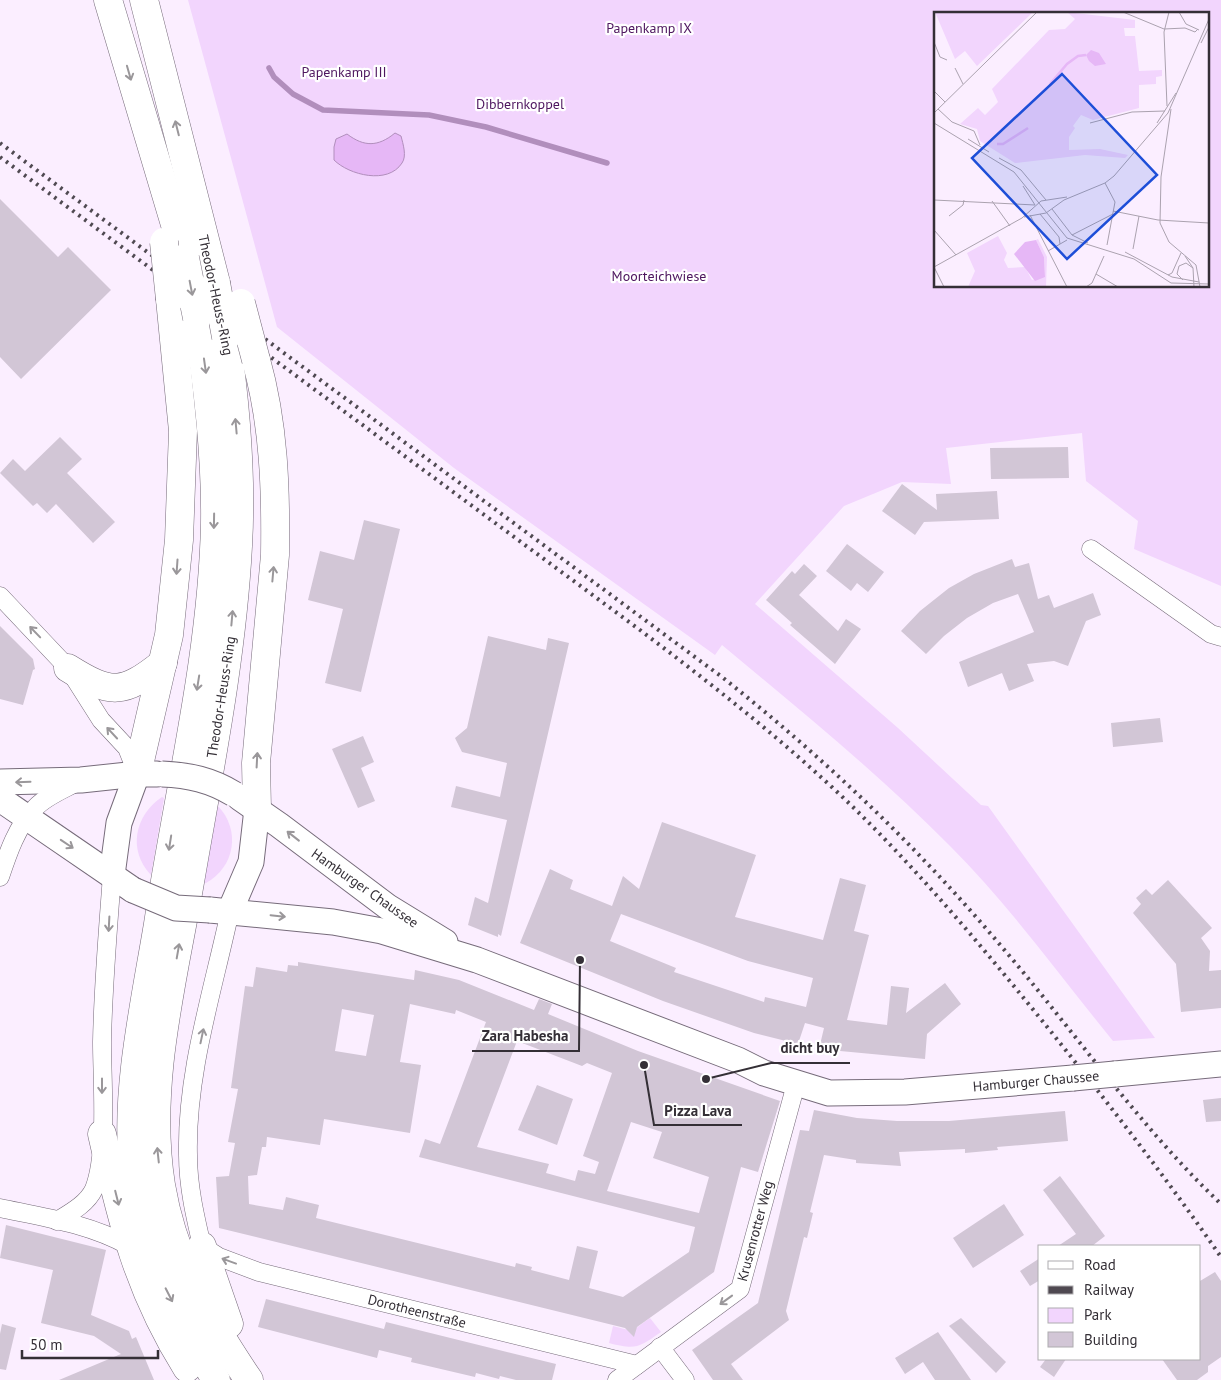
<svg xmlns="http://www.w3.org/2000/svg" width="1221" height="1380" viewBox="0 0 1221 1380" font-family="'PT Sans',sans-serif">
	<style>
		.green { fill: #f2d5fd; fill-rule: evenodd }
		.water { fill: #e6b7f6; stroke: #b18ebc }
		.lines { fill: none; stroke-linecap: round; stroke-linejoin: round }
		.stream { stroke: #b18ebc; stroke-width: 5.5 }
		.building { fill: #d2c6d6; fill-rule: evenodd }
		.minor-casing { stroke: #766b7a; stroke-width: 19 }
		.secondary-casing { stroke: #766b7a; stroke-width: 27 }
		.trunk-casing { stroke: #766b7a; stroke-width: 29 }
		.minor { stroke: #fff; stroke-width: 18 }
		.secondary { stroke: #fff; stroke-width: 25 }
		.trunk { stroke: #fff; stroke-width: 28 }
		.rail { stroke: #4f4951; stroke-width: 4; stroke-dasharray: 2.5 5; stroke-linecap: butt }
		.secondary-bridge-casing { stroke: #766b7a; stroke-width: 27; stroke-linecap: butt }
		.trunk-bridge-casing { stroke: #766b7a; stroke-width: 29; stroke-linecap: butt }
		.secondary-bridge { stroke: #fff; stroke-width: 25 }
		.trunk-bridge { stroke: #fff; stroke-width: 28 }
		.oneway { stroke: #9a979a }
		.labels { text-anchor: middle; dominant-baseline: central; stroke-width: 4.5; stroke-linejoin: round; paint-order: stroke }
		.park-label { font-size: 14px; fill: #4e165f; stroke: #fff }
		.street-label { font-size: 14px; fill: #342f36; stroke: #fff }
		.inset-river { fill: none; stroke: #e6b7f6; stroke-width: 2.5 }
		.inset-road { fill: none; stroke: #aba2af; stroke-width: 1 }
		.view { fill: #1d4ed8; fill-opacity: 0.15; stroke: #1d4ed8; stroke-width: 2.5 }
		.inset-edge { fill: none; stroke: #342f36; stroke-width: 2.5 }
		.leader { fill: none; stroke: #342f36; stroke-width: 2 }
		.callout-dot { fill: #342f36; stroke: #fff; stroke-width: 2 }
		.callout-label { font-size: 15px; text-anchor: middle; font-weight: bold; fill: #342f36; stroke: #fff; stroke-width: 4.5; stroke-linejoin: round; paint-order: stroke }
	</style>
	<rect width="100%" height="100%" fill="#fbeeff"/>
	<g class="green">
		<path d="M188 0H1221V586L1134 549 1138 521 1086 481 1082 433 946 448 951 484 902 482 844 506 755 604 898 728 981 805 988 806 1155 1038 1113 1041C1060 976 1010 906 950 846 879 774 800 710 722 645L715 655 454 468 277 327ZM935 14H1207V286H935Z"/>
		<path d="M162 797 164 798 151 875C127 850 135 815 162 797Z"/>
		<path d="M218 806C241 830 235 867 206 883L203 882Z"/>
		<path d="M650 1318 661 1332C638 1348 636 1350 609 1343L613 1326C638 1332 628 1333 650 1318Z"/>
	</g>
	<path class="water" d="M395 133 401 136C403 144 407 156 402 163 388 185 349 175 334 160V147L336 139 347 134C364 147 378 147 395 133Z"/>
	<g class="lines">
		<polyline class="stream" points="269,68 274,77 293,94 323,110 429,115 486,127 607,163"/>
	</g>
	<g class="building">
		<polygon points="0,199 58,257 68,247 111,290 21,379 0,357"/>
		<polygon points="60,437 82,459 67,473 115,522 93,543 56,504 47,513 37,503 33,506 0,473 13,459 25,471"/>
		<polygon points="1068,447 1069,478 991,479 990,448"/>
		<polygon points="902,484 937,510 936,494 997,491 999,519 924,522 915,535 882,511"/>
		<polygon points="364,520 400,529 361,692 325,683 343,609 308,600 320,551 354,560"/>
		<polygon points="847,544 884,572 868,592 857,583 851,591 826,571"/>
		<polygon points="1012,559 1015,567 1029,563 1038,599 1049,595 1054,608 1093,593 1101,615 1086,621 1068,666 1054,661 1027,664 1034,681 1009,691 1002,673 968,687 959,662 1034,632 1018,594 993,603 967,618 944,636 926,654 901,631 920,611 949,588 974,574"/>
		<polygon points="804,564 817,576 799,595 838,631 846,619 861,629 835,664 790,625 792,623 766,600 792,571 795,574"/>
		<polygon points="0,626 33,659 35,669 33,670 23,705 0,699"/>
		<polygon points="488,636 546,650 548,638 569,643 501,936 498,934 498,937 468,925 475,897 488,903 507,820 451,807 456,786 500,797 507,763 462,752 455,738 467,728"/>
		<polygon points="1160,718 1163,742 1113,747 1111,723"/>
		<polygon points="363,736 374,762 361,768 375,801 358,808 332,749"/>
		<path d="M662 822 756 855 735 917 823 940 840 878 866 885 854 931 869 935 847 1020 887 1025 891 986 909 988 906 1013 945 983 961 1004 927 1034 925 1059 819 1049 824 1028 805 1023 798 1044 754 1033 663 1001 520 943 550 869 573 880 570 889 612 906 623 876 639 889ZM621 914 748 961 813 978 806 1007 765 997 764 1002 674 972 676 968 610 941Z"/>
		<polygon points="1168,880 1212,928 1201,938 1210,951 1209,971 1221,970 1221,1008 1181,1012 1176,964 1133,913 1141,904 1136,898 1146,889 1152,895"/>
		<path d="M298 962 414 980 415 970 459 980 534 1010 539 999 552 1004 548 1014 638 1051 780 1101 758 1172 741 1167 714 1272 637 1327 634 1337 625 1328 219 1228 216 1177 229 1176 235 1143 228 1142 238 1089 231 1088 245 986 253 987 256 967 287 972 288 965 298 966ZM410 1004 455 1014 456 1010 486 1022 440 1144 425 1139 419 1157 695 1227 689 1252 623 1297 589 1288 598 1251 577 1246 569 1280 531 1270 532 1267 516 1263 515 1267 316 1218 319 1205 286 1197 283 1210 249 1204 248 1176 257 1175 262 1147H266L267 1137 320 1145 324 1119 410 1133 421 1065 400 1062ZM342 1009 374 1015 366 1056 335 1051ZM517 1041 582 1066 587 1063 612 1073 583 1156 599 1162 595 1174 578 1170 575 1181 546 1173 549 1164 477 1147ZM631 1122 662 1132 653 1158 709 1177 699 1213 607 1191Z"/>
		<polygon points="537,1085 573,1099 557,1145 518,1130"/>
		<polygon points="1221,1098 1221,1121 1206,1122 1203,1100"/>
		<polygon points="814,1110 857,1118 897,1121 949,1121 1065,1111 1068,1141 997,1147 998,1150 965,1153 965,1149 899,1152 901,1166 856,1163 856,1160 824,1155 810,1212 813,1213 807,1238 804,1237 786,1311 789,1320 731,1364 743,1380 713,1380 692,1350 758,1303 800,1130 809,1131"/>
		<polygon points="1060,1176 1105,1236 1092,1246 1058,1246 1076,1234 1043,1190"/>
		<polygon points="1004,1204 1024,1235 973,1268 953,1238"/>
		<polygon points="6,1225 106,1250 91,1315 129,1331 132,1339 136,1337 154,1380 59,1380 121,1354 94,1336 41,1323 53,1270 0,1258"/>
		<polygon points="1040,1258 1040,1280 1030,1286 1020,1271"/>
		<polygon points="1215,1272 1221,1281 1221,1357 1208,1366 1208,1372 1197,1380 1177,1380 1162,1359 1200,1359 1200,1281"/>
		<polygon points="266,1299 384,1329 386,1322 556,1364 552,1380 516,1380 500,1376 499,1379 476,1373 475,1377 411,1362 412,1358 379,1350 377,1358 258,1327"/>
		<polygon points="961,1318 1006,1362 996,1373 949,1326"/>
		<polygon points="2,1324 16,1328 6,1370 0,1369 0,1334"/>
		<polygon points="938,1332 971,1380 935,1380 923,1362 905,1374 895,1358"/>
		<polygon points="1046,1359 1066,1359 1054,1377 1040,1367"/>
	</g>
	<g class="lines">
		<g class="minor-casing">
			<g id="minor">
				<polyline points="1091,549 1211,634 1221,637"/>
				<polyline points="0,596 68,668 101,720 127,748 137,773"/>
				<path d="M0 877C8 853 17 826 35 808 46 796 65 789 79 781"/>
				<path d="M230 911C213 991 186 1073 188 1155 188 1186 195 1216 202 1246L219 1257 259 1272 637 1365"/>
				<path d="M0 1208C43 1217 90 1224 129 1246"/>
				<path d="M57 1221C70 1213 87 1204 94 1189 108 1154 102 1081 102 1042 103 986 108 930 112 875"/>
				<polyline points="660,1347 685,1380"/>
				<polyline points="617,1380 740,1289 796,1084"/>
			</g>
		</g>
		<g class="secondary-casing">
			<g id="secondary">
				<polyline points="0,782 81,780 137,774 157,774"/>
				<polyline points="240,798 279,825 388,907 445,942"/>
				<polyline points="0,799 133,890"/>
				<polyline points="112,875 119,823 137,774"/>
				<polyline points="210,910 333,922 382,931 477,960 738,1060 764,1073 829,1093 905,1092 1073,1078"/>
				<polyline points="230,911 251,862 257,809"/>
				<polyline points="1115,1074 1221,1064"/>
			</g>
		</g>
		<g class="trunk-casing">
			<g id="trunk">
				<polyline points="108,0 185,258"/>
				<polyline points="144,0 216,283"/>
				<path d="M197 318C208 386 216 454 215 524 212 658 178 792 158 924 146 997 125 1090 133 1163 142 1245 174 1310 216 1380"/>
				<path d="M226 337C236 406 242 477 238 546 232 659 209 771 190 882 173 981 145 1085 161 1185 173 1258 208 1320 249 1380"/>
				<path d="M256 360C274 424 276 489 275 555L256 763 257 809"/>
				<path d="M68 668C111 695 123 695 163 663"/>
				<polyline points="137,774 169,635 179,540 183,431 170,299"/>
				<path d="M102 1134C122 1222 138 1290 187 1368"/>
				<polyline points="202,1246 229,1324"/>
			</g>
		</g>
		<use href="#minor" class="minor"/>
		<use href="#secondary" class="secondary"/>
		<use href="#trunk" class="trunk"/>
		<g class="rail">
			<path d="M0 143 722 677C824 758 917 846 1001 946 1075 1032 1139 1126 1221 1204"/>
			<path d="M0 157 640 630C714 686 788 744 855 809 923 876 984 949 1044 1023 1105 1099 1165 1176 1221 1257"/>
		</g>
		<g class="secondary-bridge-casing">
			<g id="secondary-bridge">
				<path d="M162 774C189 775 211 780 234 794"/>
				<polyline points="133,890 176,908 210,910"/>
				<polyline points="1073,1078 1115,1074"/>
			</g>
		</g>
		<g class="trunk-bridge-casing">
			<g id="trunk-bridge">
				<polyline points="164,242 170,299"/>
				<polyline points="185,258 197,318"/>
				<polyline points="216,283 226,337"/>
				<polyline points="241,303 256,360"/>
			</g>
		</g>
		<use href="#secondary-bridge" class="secondary-bridge"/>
		<use href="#trunk-bridge" class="trunk-bridge"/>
	</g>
	<defs><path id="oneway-shaft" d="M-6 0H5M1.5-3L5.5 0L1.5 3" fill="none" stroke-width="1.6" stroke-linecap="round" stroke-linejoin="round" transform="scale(1.25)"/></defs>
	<g class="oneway">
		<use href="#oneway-shaft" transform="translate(129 73) rotate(74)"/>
		<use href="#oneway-shaft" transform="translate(177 128) rotate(-104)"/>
		<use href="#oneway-shaft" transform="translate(191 288) rotate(79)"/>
		<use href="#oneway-shaft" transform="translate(205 366) rotate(82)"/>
		<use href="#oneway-shaft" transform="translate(236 426) rotate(-95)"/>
		<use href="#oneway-shaft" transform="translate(214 521) rotate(91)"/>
		<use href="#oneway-shaft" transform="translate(177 567) rotate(94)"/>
		<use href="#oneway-shaft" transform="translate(273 574) rotate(-85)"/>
		<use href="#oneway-shaft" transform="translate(232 618) rotate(-85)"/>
		<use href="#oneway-shaft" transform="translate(35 632) rotate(-134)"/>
		<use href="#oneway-shaft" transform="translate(198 683) rotate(99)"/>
		<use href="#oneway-shaft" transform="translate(112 733) rotate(-133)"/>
		<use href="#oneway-shaft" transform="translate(257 760) rotate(-87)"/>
		<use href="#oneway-shaft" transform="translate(23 782) rotate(178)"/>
		<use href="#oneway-shaft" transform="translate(293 836) rotate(-142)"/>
		<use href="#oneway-shaft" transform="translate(170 843) rotate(99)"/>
		<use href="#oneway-shaft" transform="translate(67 844) rotate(34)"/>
		<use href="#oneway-shaft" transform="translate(278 916) rotate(6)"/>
		<use href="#oneway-shaft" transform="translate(109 924) rotate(93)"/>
		<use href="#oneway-shaft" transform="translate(178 951) rotate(-80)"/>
		<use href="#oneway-shaft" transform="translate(202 1036) rotate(-78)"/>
		<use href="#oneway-shaft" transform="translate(102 1086) rotate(90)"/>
		<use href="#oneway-shaft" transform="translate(158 1155) rotate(-96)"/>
		<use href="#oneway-shaft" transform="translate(117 1198) rotate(76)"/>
		<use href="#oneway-shaft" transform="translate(229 1261) rotate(-160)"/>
		<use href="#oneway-shaft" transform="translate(169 1295) rotate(63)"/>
		<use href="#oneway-shaft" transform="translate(726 1300) rotate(144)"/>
	</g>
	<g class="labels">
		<g class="park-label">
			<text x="649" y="28">Papenkamp IX</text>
			<text x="344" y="72">Papenkamp III</text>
			<text x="520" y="104">Dibbernkoppel</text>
			<text x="659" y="276">Moorteichwiese</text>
		</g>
		<g class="street-label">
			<text transform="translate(216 295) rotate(78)">Theodor-Heuss-Ring</text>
			<text transform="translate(221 697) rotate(-81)">Theodor-Heuss-Ring</text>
			<text transform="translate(365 888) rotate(35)">Hamburger Chaussee</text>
			<text transform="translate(1036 1081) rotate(-5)">Hamburger Chaussee</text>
			<text transform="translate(755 1231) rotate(-75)">Krusenrotter Weg</text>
			<text transform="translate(417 1311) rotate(14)">Dorotheenstraße</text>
		</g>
	</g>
	<g transform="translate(934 12)">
		<rect width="275" height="275" fill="#fbeeff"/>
		<path d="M1 0H99L43 54 31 39 21 47ZM133 0 201 8V16H190L191 24H201L205 59 228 58V64L222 65V72L205 73V96L159 108 147 103 139 114 141 116 135 125V138L166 137 194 143 191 146 151 143 81 151 46 129 43 117 26 112 44 96 51 103 64 90 58 77 115 18 131 17 141 7ZM64 224 73 241 70 248 74 256 91 255 98 268 111 264 110 245 102 228 104 227 113 245 112 275H34L41 259 33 241Z" fill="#f2d5fd"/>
		<path d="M157 38 165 41 172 52 161 54 155 49 152 43ZM102 228 110 245 111 265 101 269 80 242 91 230Z" fill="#e6b7f6"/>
		<path class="inset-river" d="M116 72 133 52 144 44 152 43M63 132H69L94 116"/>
		<path class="inset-road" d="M189 0 230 17 251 16 261 20 264 17M245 0 252 12 265 18M0 30 6 45 13 48M267 31 275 15M21 56 29 72M0 79 11 90M233 94 230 20 235 0M4 97 18 110 40 119 46 133M237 97 227 165 226 211 235 230 262 253 266 275M0 101 103 0M0 111 80 160 133 226 200 247 237 271 275 272M156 111 198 100 231 99M223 111 242 81M34 127 55 140M65 146 87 158 112 188M171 171 181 190 173 233M89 174 101 193M0 188 101 193M58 189 76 214M118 197 138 223 179 202M179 199 224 208 275 211M106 202 125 225 126 232M96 203 133 275M15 204 29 193 30 188M90 205 112 201 130 188 171 171 180 164 234 101 275 7M0 218 22 243M138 223 154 231M199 237 205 204M114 239 133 228M191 240 238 265 265 270M251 244 259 256 260 275M0 255 10 275M0 255 88 206 107 189 133 185M162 262 184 275M234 263 238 261 247 241M249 268 243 262 245 254 252 251 259 256M152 275 158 271 170 244"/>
		<path class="view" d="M128 62 223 163 133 247 38 146Z"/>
		<rect width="275" height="275" class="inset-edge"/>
	</g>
	<path class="leader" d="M580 960L579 1051H472M706 1079L771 1063H850M644 1065L654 1125H742"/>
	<g class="callout-dot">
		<circle cx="580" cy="960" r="5"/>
		<circle cx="706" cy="1079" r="5"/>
		<circle cx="644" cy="1065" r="5"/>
	</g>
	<g class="callout-label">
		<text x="525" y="1041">Zara Habesha</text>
		<text x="810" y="1053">dicht buy</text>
		<text x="698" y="1116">Pizza Lava</text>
	</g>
	<rect x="1038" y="1245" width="162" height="115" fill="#ffffff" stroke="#aeacaf"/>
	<rect x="1048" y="1261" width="25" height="8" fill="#ffffff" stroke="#aeacaf"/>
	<text x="1084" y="1270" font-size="15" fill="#342f36">Road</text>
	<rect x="1048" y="1286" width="25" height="8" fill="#4f4951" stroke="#aeacaf"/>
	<text x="1084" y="1295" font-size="15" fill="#342f36">Railway</text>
	<rect x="1048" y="1308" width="25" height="15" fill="#f2d5fd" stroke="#aeacaf"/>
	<text x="1084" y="1320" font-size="15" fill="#342f36">Park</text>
	<rect x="1048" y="1332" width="25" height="15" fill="#d2c6d6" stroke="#aeacaf"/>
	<text x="1084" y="1345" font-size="15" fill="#342f36">Building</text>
	<path d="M22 1350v8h136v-8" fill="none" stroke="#342f36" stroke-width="2.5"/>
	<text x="30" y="1350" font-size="15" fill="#342f36" stroke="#ffffff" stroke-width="4" paint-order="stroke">50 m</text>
</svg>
